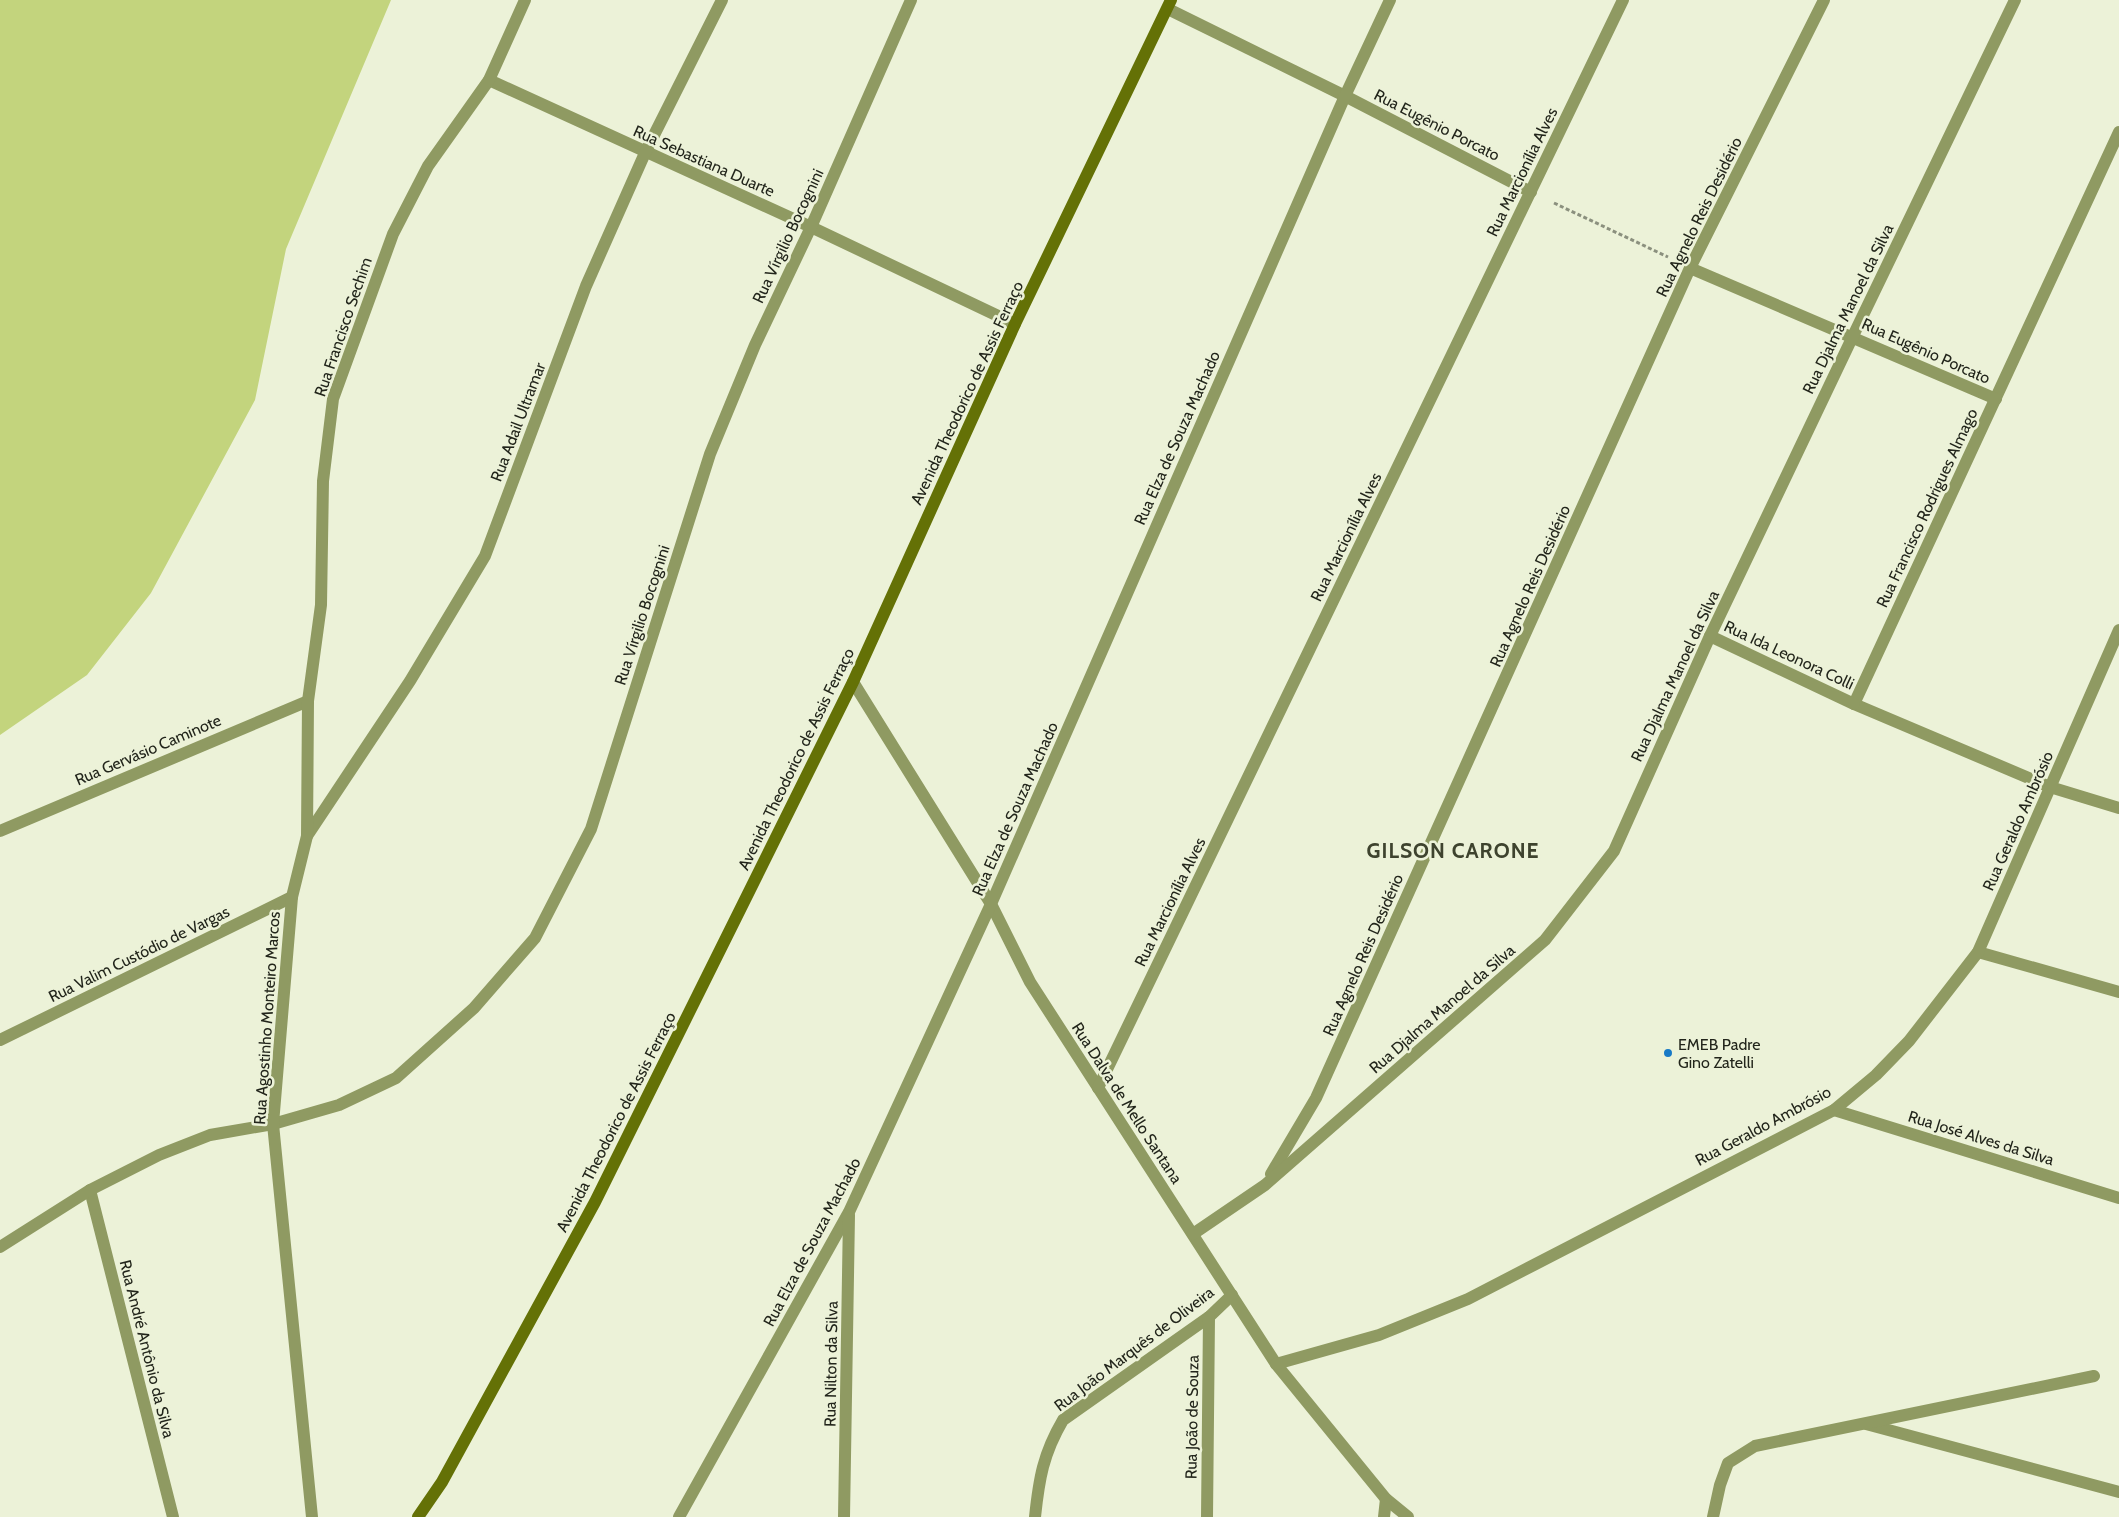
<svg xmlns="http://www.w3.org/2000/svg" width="2119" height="1517" viewBox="0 0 2119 1517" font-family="Cabin,sans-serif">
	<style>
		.green { fill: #c3d47d }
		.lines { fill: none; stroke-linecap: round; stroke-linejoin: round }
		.path { stroke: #8b907e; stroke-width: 3; stroke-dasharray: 4 2.5; stroke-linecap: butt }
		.street { stroke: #8f9a62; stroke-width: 12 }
		.secondary { stroke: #647106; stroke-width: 12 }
		.poi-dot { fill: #187ac6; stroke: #ecf2d8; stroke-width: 2 }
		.labels { text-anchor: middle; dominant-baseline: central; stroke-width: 5; stroke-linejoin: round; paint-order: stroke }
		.street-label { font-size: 16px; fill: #22251b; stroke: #ecf2d8 }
		.poi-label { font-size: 16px; fill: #22251b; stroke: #ecf2d8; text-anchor: start }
		.district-label { font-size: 21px; font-weight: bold; letter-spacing: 1px; fill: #3e432e; stroke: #ecf2d8 }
	</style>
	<rect width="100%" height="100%" fill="#ecf2d8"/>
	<polygon class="green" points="0,0 391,0 286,249 255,400 151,593 87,675 0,735"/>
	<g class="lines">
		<polyline class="path" points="1554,203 1668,257"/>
		<g class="street">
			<polyline points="1168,9 1345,96 1531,192"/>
			<polyline points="489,80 811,227 1015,324"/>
			<polyline points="2119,132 1854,704 2050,787 2119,808"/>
			<polyline points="1690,268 1996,399"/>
			<polyline points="1710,636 1854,704"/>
			<polyline points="853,682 991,904 1030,982 1276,1364 1386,1499 1408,1517"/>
			<polyline points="0,831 308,701"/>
			<polyline points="307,836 410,681 485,556 586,286 645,153 722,0"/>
			<polyline points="1978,952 2119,992"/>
			<polyline points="0,1040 292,897"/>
			<polyline points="1098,1088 1623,0"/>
			<polyline points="1834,1110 2119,1198"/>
			<polyline points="1271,1174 1316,1098 1690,268 1824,0"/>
			<polyline points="90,1190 173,1517"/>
			<polyline points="1193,1234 1265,1185 1545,940 1614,851 1710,636 1853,336 2015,0"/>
			<polyline points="0,1247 90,1190 159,1155 210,1135 273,1124 339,1105 396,1078 474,1008 535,938 591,829 710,454 755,345 811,227 911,0"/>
			<polyline points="1276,1364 1379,1335 1468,1299 1834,1110 1876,1075 1909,1041 1978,952 2119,630"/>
			<polyline points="1866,1424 2119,1492"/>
			<polyline points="312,1517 273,1124 292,897 307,836 308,701 321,605 323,481 333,399 393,234 428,166 489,80 525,0"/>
			<polyline points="679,1517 849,1212 991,904 1345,96 1390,0"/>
			<polyline points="844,1517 849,1215"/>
			<path d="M1035 1517C1039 1479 1043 1454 1063 1420L1209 1317 1232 1295"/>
			<polyline points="1207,1517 1209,1317"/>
			<polyline points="1384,1517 1386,1499"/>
			<polyline points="1713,1517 1720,1485 1728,1463 1755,1446 2094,1376"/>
		</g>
		<polyline class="secondary" points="418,1517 442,1482 595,1202 853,682 1015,324 1171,0"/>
	</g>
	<circle class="poi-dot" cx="1668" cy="1053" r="5"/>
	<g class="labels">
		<g class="street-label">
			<text transform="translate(1437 125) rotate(27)">Rua Eugênio Porcato</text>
			<text transform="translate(704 161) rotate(24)">Rua Sebastiana Duarte</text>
			<text transform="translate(1522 172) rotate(-64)">Rua Marcionília Alves</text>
			<text transform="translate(1699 217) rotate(-64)">Rua Agnelo Reis Desidério</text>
			<text transform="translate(788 236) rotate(-65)">Rua Vírgilio Bocognini</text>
			<text transform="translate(1848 309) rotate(-64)">Rua Djalma Manoel da Silva</text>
			<text transform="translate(343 327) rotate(-71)">Rua Francisco Sechim</text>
			<text transform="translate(1926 351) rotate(24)">Rua Eugênio Porcato</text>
			<text transform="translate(967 393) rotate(-65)">Avenida Theodorico de Assis Ferraço</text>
			<text transform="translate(518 422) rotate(-69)">Rua Adail Ultramar</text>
			<text transform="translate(1177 438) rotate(-66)">Rua Elza de Souza Machado</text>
			<text transform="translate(1927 508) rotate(-65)">Rua Francisco Rodrigues Almago</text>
			<text transform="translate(1346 537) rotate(-64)">Rua Marcionília Alves</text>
			<text transform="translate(1530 586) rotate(-66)">Rua Agnelo Reis Desidério</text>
			<text transform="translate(642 615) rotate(-72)">Rua Vírgilio Bocognini</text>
			<text transform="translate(1789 655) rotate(25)">Rua Ida Leonora Colli</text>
			<text transform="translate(1675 676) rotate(-65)">Rua Djalma Manoel da Silva</text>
			<text transform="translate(148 750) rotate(-23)">Rua Gervásio Caminote</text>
			<text transform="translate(796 759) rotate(-64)">Avenida Theodorico de Assis Ferraço</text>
			<text transform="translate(1015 809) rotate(-66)">Rua Elza de Souza Machado</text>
			<text transform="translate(2018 821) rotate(-66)">Rua Geraldo Ambrósio</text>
			<text transform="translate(1170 902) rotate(-64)">Rua Marcionília Alves</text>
			<text transform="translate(139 954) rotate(-26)">Rua Valim Custódio de Vargas</text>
			<text transform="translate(1363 955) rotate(-66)">Rua Agnelo Reis Desidério</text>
			<text transform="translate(1442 1009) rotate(-41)">Rua Djalma Manoel da Silva</text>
			<text transform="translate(267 1018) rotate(-86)">Rua Agostinho Monteiro Marcos</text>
			<text transform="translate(1127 1103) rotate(57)">Rua Dalva de Mello Santana</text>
			<text transform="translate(616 1122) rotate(-63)">Avenida Theodorico de Assis Ferraço</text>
			<text transform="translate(1763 1126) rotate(-28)">Rua Geraldo Ambrósio</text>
			<text transform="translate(1981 1138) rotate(17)">Rua José Alves da Silva</text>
			<text transform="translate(812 1242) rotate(-62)">Rua Elza de Souza Machado</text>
			<text transform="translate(147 1349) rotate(76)">Rua André Antônio da Silva</text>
			<text transform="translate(1134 1349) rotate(-37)">Rua João Marquês de Oliveira</text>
			<text transform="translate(831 1364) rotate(-89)">Rua Nilton da Silva</text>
			<text transform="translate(1192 1417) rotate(-89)">Rua João de Souza</text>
		</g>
		<g class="poi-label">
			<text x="1678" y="1044">EMEB Padre<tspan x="1678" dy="18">Gino Zatelli</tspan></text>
		</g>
		<g class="district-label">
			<text x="1453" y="850">GILSON CARONE</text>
		</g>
	</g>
</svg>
